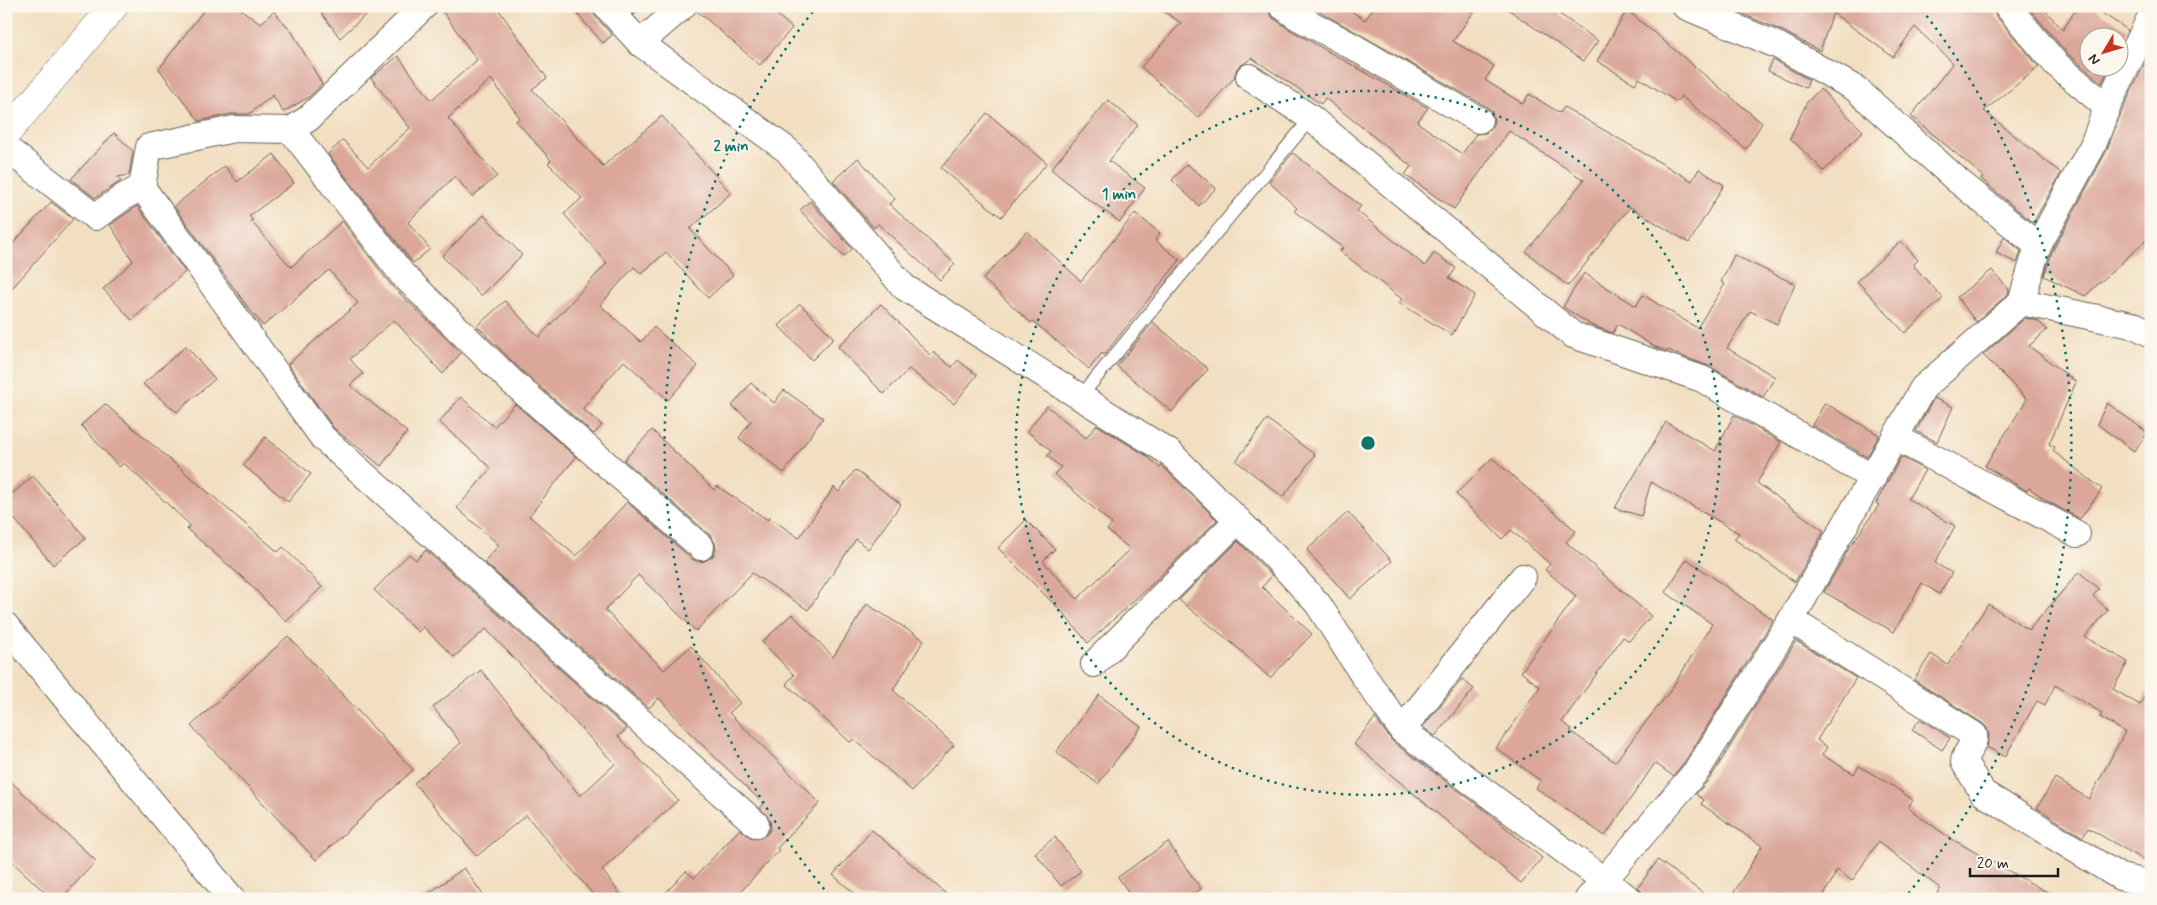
<svg xmlns="http://www.w3.org/2000/svg" width="2157" height="905" viewBox="0 0 2157 905" font-family="Mynerve,sans-serif">
	<style>
		.building { fill: #dba79b }
		.lines { fill: none; stroke-linecap: round; stroke-linejoin: round }
		.lane-casing { stroke: #676055; stroke-width: 14 }
		.street-casing { stroke: #676055; stroke-width: 28 }
		.primary-casing { stroke: #676055; stroke-width: 29 }
		.lane { stroke: #fff; stroke-width: 12 }
		.street { stroke: #fff; stroke-width: 26 }
		.primary { stroke: #fff; stroke-width: 28 }
		.ring { fill: none; stroke: #0f766e; stroke-width: 2.5; stroke-dasharray: 2.5 5 }
		.centre { fill: #0f766e; stroke: #fbf7ec; stroke-width: 2.5 }
		.ring-label { font-size: 15px; text-anchor: middle; font-weight: bold; fill: #0f766e; stroke: #fbf7ec; stroke-width: 4; stroke-linejoin: round; paint-order: stroke }
	</style>
	<rect width="100%" height="100%" fill="#fbf7ec"/>
	<filter id="ink" filterUnits="userSpaceOnUse"><feTurbulence type="fractalNoise" baseFrequency=".02" numOctaves="2"/><feDisplacementMap in="SourceGraphic" scale="10" xChannelSelector="R" yChannelSelector="G"/><feConvolveMatrix kernelMatrix="1 2 1 2 8 2 1 2 1" color-interpolation-filters="sRGB"/></filter>
	<filter id="wash" filterUnits="userSpaceOnUse"><feTurbulence type="fractalNoise" baseFrequency=".0096" numOctaves="4" result="noise"/><feDisplacementMap in="SourceGraphic" scale="20" xChannelSelector="R" yChannelSelector="G"/><feGaussianBlur stdDeviation="1.12" result="paint"/><feColorMatrix in="noise" values="0 0 0 0 0 0 0 0 0 0 0 0 0 0 0 0 0 1.4 0 .05"/><feComposite in="paint" operator="in"/></filter>
	<g filter="url(#wash)">
		<rect width="100%" height="100%" fill="#f2dec0"/>
		<g id="blocks">
			<g class="building">
				<polygon points="207,6 237,6 260,24 274,11 292,32 322,84 309,97 283,112 273,95 249,114 231,114 199,121 159,69"/>
				<polygon points="316,6 375,6 340,38"/>
				<polygon points="439,6 496,6 547,78 532,89 603,166 662,116 731,193 690,229 733,275 708,298 666,252 641,274 634,267 600,305 641,342 654,327 698,366 668,400 624,361 582,409 602,425 594,434 521,370 477,326 505,301 539,337 607,263 564,214 582,198 548,163 551,160 516,121 520,118 491,79 448,118 497,176 472,197 455,176 408,222 430,249 413,263 328,154 343,140 368,167 410,128 371,78 398,56 431,100 477,60"/>
				<polygon points="570,6 591,6 595,16 612,35 603,43"/>
				<polygon points="627,6 643,6 634,15"/>
				<polygon points="698,6 767,6 792,28 760,65 697,11"/>
				<polygon points="1156,6 1267,6 1269,13 1273,18 1287,28 1428,108 1417,122 1462,154 1476,134 1486,133 1492,127 1494,120 1492,112 1487,107 1310,6 1344,6 1365,20 1375,6 1478,6 1453,41 1494,66 1485,80 1523,104 1529,94 1560,113 1564,107 1692,181 1699,169 1724,185 1689,243 1630,207 1568,286 1526,252 1584,180 1509,131 1454,209 1405,175 1411,166 1325,98 1321,104 1252,58 1237,68 1234,78 1198,118 1141,67 1181,23"/>
				<polygon points="1503,6 1548,6 1598,41 1583,61"/>
				<polygon points="1724,6 1992,6 1996,16 2039,67 1984,111 2061,173 2033,223 1981,179 1983,176 1911,116 1953,63 1915,27 1893,57 1833,13 1820,51 1785,32"/>
				<polygon points="2027,6 2041,6 2063,30 2078,6 2091,6 2128,30 2120,47 2120,38 2090,38 2090,68 2109,68 2102,83 2067,53"/>
				<polygon points="1627,10 1762,123 1746,149 1681,96 1677,102 1639,78 1635,84 1597,61"/>
				<polygon points="2151,51 2151,236 2085,296 2044,276 2052,252 2106,152 2121,113"/>
				<polygon points="1773,60 1809,80 1806,88 1768,71"/>
				<polygon points="1820,89 1863,131 1824,171 1790,138 1807,102"/>
				<polygon points="1108,100 1138,125 1109,161 1145,188 1120,222 1081,194 1051,169"/>
				<polygon points="987,113 1047,163 1001,217 941,168"/>
				<polygon points="114,133 133,151 129,175 118,177 121,181 95,198 71,179"/>
				<polygon points="1293,153 1361,206 1357,211 1425,266 1434,253 1456,268 1449,278 1475,295 1452,335 1399,303 1402,299 1340,251 1343,248 1294,211 1297,208 1269,182"/>
				<polygon points="274,154 294,183 249,216 253,220 251,221 291,267 342,221 391,285 461,353 443,374 394,320 350,359 363,374 350,385 407,432 381,466 334,428 288,364 358,303 329,270 263,326 250,310 174,206 225,166 237,182"/>
				<polygon points="858,158 895,199 889,204 955,264 940,280 878,224 874,228 833,181"/>
				<polygon points="1187,164 1216,188 1199,206 1172,180"/>
				<polygon points="810,201 852,249 844,257 800,210"/>
				<polygon points="51,202 73,219 6,295 6,251"/>
				<polygon points="137,206 185,272 132,320 103,289 133,261 110,225"/>
				<polygon points="1135,213 1160,233 1155,240 1180,260 1104,355 1102,353 1089,369 1033,321 1031,323 983,279 1027,231 1081,281"/>
				<polygon points="484,215 522,255 481,296 442,256"/>
				<polygon points="2004,237 2021,251 2017,263 1996,253"/>
				<polygon points="1901,241 1918,260 1913,265 1943,298 1905,333 1857,281"/>
				<polygon points="1734,255 1795,284 1777,324 1750,311 1727,348 1775,377 1763,397 1709,366 1676,354 1669,350 1668,351 1655,347 1618,324 1613,333 1591,325 1563,307 1584,273 1636,306 1643,295 1697,328 1725,284 1721,282"/>
				<polygon points="1992,270 2009,290 2008,294 1976,322 1957,297"/>
				<polygon points="800,304 834,338 812,360 779,326"/>
				<polygon points="881,304 930,355 933,352 952,367 958,360 977,375 954,404 909,369 884,394 838,347"/>
				<polygon points="2025,318 2038,321 2047,330 2029,346 2076,382 2049,444 2055,447 2053,451 2102,489 2080,519 2047,501 2029,488 2027,491 1985,466 2027,399 1983,355"/>
				<polygon points="1153,322 1208,369 1172,412 1117,366"/>
				<polygon points="186,346 215,379 177,412 143,384"/>
				<polygon points="751,383 774,403 784,390 823,418 784,473 739,438 751,421 732,406"/>
				<polygon points="461,397 494,427 515,404 576,457 529,516 576,556 627,502 692,559 699,562 705,561 713,556 716,549 715,543 711,536 624,460 652,430 714,490 717,486 768,520 769,517 799,538 834,487 839,492 855,470 901,504 868,549 856,539 808,610 752,573 696,631 638,575 605,610 664,670 691,646 740,703 729,713 820,803 777,848 779,850 734,899 660,899 686,871 694,878 740,829 753,839 760,838 767,834 771,828 770,820 760,808 764,804 690,733 659,698 649,708 484,562 499,545 457,508 491,468 439,422"/>
				<polygon points="1934,398 1953,407 1937,442 1916,431"/>
				<polygon points="1825,403 1879,435 1867,457 1812,425"/>
				<polygon points="2107,403 2148,433 2134,451 2097,424"/>
				<polygon points="105,404 278,552 283,547 322,587 286,622 251,585 187,529 190,525 124,463 119,467 81,425"/>
				<polygon points="1047,406 1086,438 1097,425 1147,456 1160,468 1162,466 1217,520 1154,582 1088,643 1063,613 998,548 1026,520 1055,549 1043,561 1077,599 1130,549 1107,530 1112,524 1054,474 1061,467 1047,456 1051,451 1027,431"/>
				<polygon points="1734,415 1781,442 1757,483 1824,531 1795,582 1734,539 1739,533 1651,482 1641,516 1615,508 1666,422 1715,451"/>
				<polygon points="1267,419 1315,455 1283,497 1236,461"/>
				<polygon points="265,437 311,474 288,502 243,465"/>
				<polygon points="1901,457 1925,470 1908,499 1955,526 1935,563 1952,573 1939,594 1922,583 1894,632 1824,592 1850,547 1879,505 1876,503"/>
				<polygon points="1492,458 1576,531 1566,542 1651,616 1629,641 1623,637 1562,722 1572,729 1570,731 1615,762 1670,691 1712,624 1665,592 1687,559 1773,620 1686,760 1673,776 1655,763 1605,836 1536,788 1541,781 1496,748 1540,687 1521,672 1576,596 1545,570 1550,564 1511,530 1502,539 1456,494"/>
				<polygon points="33,476 86,538 53,565 6,509 6,499"/>
				<polygon points="1348,512 1392,561 1350,599 1307,550"/>
				<polygon points="1238,541 1272,576 1262,587 1312,634 1270,678 1238,648 1179,600"/>
				<polygon points="426,550 627,729 618,736 678,800 602,870 624,899 597,899 526,815 477,856 414,783 461,743 433,707 481,670 580,796 615,764 486,629 454,657 423,627 418,632 374,590 409,554 416,560"/>
				<polygon points="2079,572 2099,589 2093,596 2108,610 2085,637 2128,662 2113,689 2140,705 2151,685 2151,864 2088,828 2083,837 2037,808 2055,778 2089,799 2125,732 2100,717 2102,713 2055,685 2045,705 2037,701 2005,757 1987,747 1989,734 1987,728 1982,723 1914,680 1931,654 1948,665 1988,604 2029,630"/>
				<polygon points="867,604 924,640 893,690 954,745 912,791 854,739 850,742 786,684 794,675 762,642 792,614 833,657"/>
				<polygon points="288,636 413,770 316,860 191,726"/>
				<polygon points="1796,641 1856,678 1817,740 1827,747 1822,755 1854,774 1859,766 1893,786 1913,800 1908,808 1950,838 2059,899 1934,899 1940,888 1878,842 1852,881 1837,870 1822,899 1730,899 1762,846 1701,804 1704,800 1696,794 1711,777"/>
				<polygon points="1462,679 1474,689 1435,736 1423,727"/>
				<polygon points="1099,695 1141,727 1098,784 1056,752"/>
				<polygon points="1375,718 1393,742 1487,812 1542,858 1521,883 1354,744"/>
				<polygon points="1920,719 1950,738 1942,750 1912,730"/>
				<polygon points="6,777 96,861 61,899 52,899 6,856"/>
				<polygon points="872,830 952,899 861,899 833,875"/>
				<polygon points="1055,837 1081,871 1061,886 1035,853"/>
				<polygon points="1168,842 1201,889 1186,899 1133,899 1118,877"/>
				<polygon points="1658,860 1711,899 1644,899 1643,893 1638,887"/>
				<polygon points="464,868 486,899 421,899"/>
			</g>
		</g>
	</g>
	<g filter="url(#ink)">
		<use href="#blocks" fill-opacity="0" stroke="#676055" stroke-width="1"/>
		<g class="lines">
			<g class="lane-casing">
				<polyline id="lane" points="1081,396 1311,118"/>
			</g>
			<g class="street-casing">
				<g id="street">
					<polyline points="606,6 640,43 787,150 904,287 1170,453 1274,556 1318,604 1363,675 1402,730 1629,899"/>
					<polyline points="1282,6 1296,16 1352,46 1479,120"/>
					<polyline points="1685,6 1779,46 1856,89 1957,180 2038,246"/>
					<polyline points="2007,6 2056,64 2107,107"/>
					<polyline points="640,43 683,6"/>
					<polyline points="1249,77 1311,118 1573,335 1702,379 1873,478"/>
					<polyline points="291,130 402,274 511,381 701,547"/>
					<polyline points="6,148 95,217 125,196 142,187 149,147 234,129 291,130 309,118 424,6"/>
					<polyline points="142,187 323,438 756,824"/>
					<polyline points="2021,302 2136,326 2151,334"/>
					<polyline points="1895,437 2077,534"/>
					<path d="M1791 620 1974 735C1976 745 1964 752 1964 762L1983 793 2120 877 2151 884"/>
					<polyline points="6,626 232,899"/>
					<polyline points="1094,664 1238,520"/>
					<polyline points="1402,730 1523,577"/>
					<polyline points="1588,899 1698,769 1791,620 1923,388 2021,302 2038,246 2093,145 2107,107 2151,16"/>
				</g>
			</g>
			<g class="primary-casing">
				<polyline id="primary" points="6,134 114,6"/>
			</g>
			<use href="#lane" class="lane"/>
			<use href="#street" class="street"/>
			<use href="#primary" class="primary"/>
		</g>
	</g>
	<g class="ring">
		<circle cx="1368" cy="443" r="352"/>
		<path d="M829 895A703 703 0 0 1 814 10M1922 10A703 703 0 0 1 1907 895"/>
	</g>
	<circle cx="1368" cy="443" r="8" class="centre"/>
	<g class="ring-label">
		<text x="731" y="151">2 min</text>
		<text x="1119" y="199">1 min</text>
	</g>
	<rect width="2157" height="905" fill="none" stroke="#fbf7ec" stroke-width="25"/>
	<g transform="translate(2104 52) rotate(232)"><circle r="24" fill="#fbf7ec" stroke="#a29f99"/>
	<path d="M0-4L9 19L0 12L-9 19Z" fill="#c8321e"/>
	<text y="-8" font-size="14" font-weight="bold" text-anchor="middle" fill="#1c1c1c">N</text>
	</g>
	<path d="M1970 868v8h88v-8" fill="none" stroke="#1c1c1c" stroke-width="2.5"/>
	<text x="1977" y="868" font-size="15" fill="#1c1c1c" stroke="#fbf7ec" stroke-width="4" paint-order="stroke">20 m</text>
</svg>
